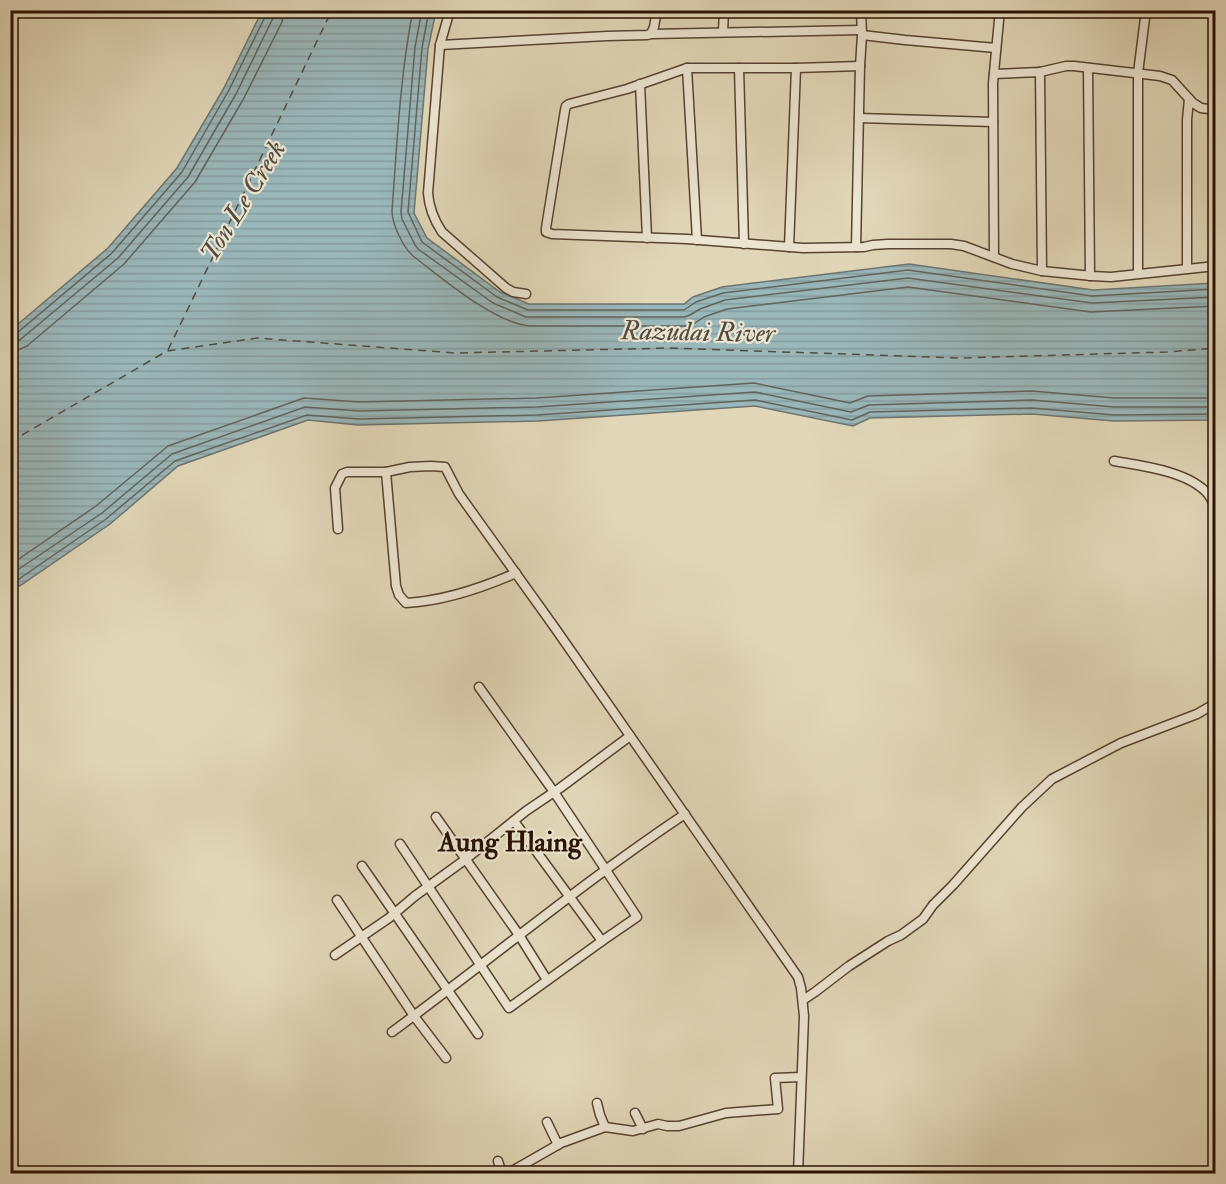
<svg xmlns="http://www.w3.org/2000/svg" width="1226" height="1184" viewBox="0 0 1226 1184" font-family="'IM FELL Double Pica',serif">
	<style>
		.water { fill: url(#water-rules); stroke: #6d7570; stroke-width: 1.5 }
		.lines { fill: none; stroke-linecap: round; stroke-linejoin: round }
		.shore { stroke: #62645e; stroke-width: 1.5 }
		.ferry { stroke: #514c42; stroke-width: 1.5; stroke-dasharray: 8 6; stroke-linecap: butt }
		.minor-casing { stroke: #574330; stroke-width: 11 }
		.minor { stroke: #ece5d1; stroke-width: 8 }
		.labels { text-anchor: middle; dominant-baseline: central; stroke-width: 4.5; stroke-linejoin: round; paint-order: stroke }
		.water-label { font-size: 27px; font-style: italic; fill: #514c42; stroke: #ece5d1 }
		.quarter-label { font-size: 28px; font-weight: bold; fill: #291202; stroke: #ece5d1 }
	</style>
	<defs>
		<pattern id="water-rules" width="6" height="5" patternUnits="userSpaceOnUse" patternTransform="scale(1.5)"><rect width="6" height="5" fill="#9ab7ba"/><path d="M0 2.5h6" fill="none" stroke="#859c9e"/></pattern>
	</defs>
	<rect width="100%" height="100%" fill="#e1d7b8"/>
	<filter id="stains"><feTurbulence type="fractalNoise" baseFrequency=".00333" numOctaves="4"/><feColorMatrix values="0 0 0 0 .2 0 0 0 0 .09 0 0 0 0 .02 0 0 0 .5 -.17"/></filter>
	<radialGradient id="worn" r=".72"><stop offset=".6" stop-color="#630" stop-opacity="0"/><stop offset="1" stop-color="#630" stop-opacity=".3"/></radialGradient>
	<polygon class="water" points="262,11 436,11 428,49 414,213 427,238 500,292 529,304 684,304 693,297 722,287 909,264 1093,290 1215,283 1215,420 1114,421 1032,414 870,418 853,426 755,406 538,421 358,425 308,420 178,466 110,524 21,585 11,590 11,330 108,248 177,168 224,88"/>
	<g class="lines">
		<g class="shore">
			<path d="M413 10C400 76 397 144 392 211 392 224 403 247 413 256 442 278 494 323 530 326H685L695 323 704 317 727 309 908 287 1091 312 1216 306"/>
			<polyline points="422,10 415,47 401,212 402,219 415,245 418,249 493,303 526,317 684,317 690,315 700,309 725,300 908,278 1092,303 1216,297"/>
			<polyline points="429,10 422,48 408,212 422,242 497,297 528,310 684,310 696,302 723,293 908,270 1092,296 1216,289"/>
			<polyline points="10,334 17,333 112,253 182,172 229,90 266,15 267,10"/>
			<polyline points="10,342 16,342 21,339 118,258 188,177 236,94 273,18 275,10"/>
			<polyline points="10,351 18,350 27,346 124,264 195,182 244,98 282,22 284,10"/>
			<polyline points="10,565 96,506 168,446 304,398 359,402 537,398 754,383 850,403 868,396 1032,391 1114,398 1216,398"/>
			<polyline points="10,575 102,513 172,454 305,407 359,411 537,407 755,392 851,412 869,405 1032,400 1114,407 1216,407"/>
			<polyline points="10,583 19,579 106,519 175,461 307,415 359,419 537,415 755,400 852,420 870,412 1032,408 1114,415 1216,414"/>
		</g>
		<g class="ferry">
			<polyline points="168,350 332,10"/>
			<polyline points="10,442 167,351 257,338 455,353 669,348 960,358 1167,352 1216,348"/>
		</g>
		<g class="minor-casing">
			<g id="minor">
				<path d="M450 10 440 45 428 193C429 207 434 220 442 232L506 288 513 292 526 294"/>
				<polyline points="723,32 724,10"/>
				<polyline points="651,34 654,27 657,10"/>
				<polyline points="862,35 905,40 996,48"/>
				<polyline points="440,45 607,36 647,35 651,34 861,30"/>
				<polyline points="860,66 796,68 687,68 627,89 569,104 566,106 565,110 546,228 546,232 552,234 687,239 803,248 864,247 873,245 888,244 951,244 964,246 1012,264 1042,271 1092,276 1111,277 1216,266"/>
				<polyline points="687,68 697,240"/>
				<polyline points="739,68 744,244"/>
				<polyline points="1088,68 1090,276"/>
				<polyline points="1040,72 1042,271"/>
				<polyline points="994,74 1040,72 1066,66 1074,66 1160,76 1172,80 1193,103 1201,108 1216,110"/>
				<polyline points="640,84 647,238"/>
				<polyline points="859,118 993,122"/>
				<polyline points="789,247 796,68"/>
				<polyline points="856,247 860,66 862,35 861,10"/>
				<polyline points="994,257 993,83 1000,10"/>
				<polyline points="1187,268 1187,120 1189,99"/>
				<polyline points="1138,273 1138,73 1146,10"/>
				<path d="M1114 461C1142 466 1188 471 1208 494 1211 498 1213 503 1216 507"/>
				<path d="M386 472 396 586 399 595 406 603C444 601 482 588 516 573"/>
				<polyline points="338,529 335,488 342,474 347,472 386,472 410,467 431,466 445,467 459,494 555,628 798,977 801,988 804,1016 798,1174"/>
				<polyline points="479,687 554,792 637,917 602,941"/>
				<polyline points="436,817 519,935 547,980"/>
				<polyline points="400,844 509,1008 602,941 514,821"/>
				<polyline points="362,866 478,1034"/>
				<polyline points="337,900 414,1016 446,1058"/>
				<polyline points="335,955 389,918 415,896 466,859 526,811 560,788 630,736"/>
				<polyline points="803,1000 815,992 849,966 888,941 901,935 923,919 933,905 953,885 1022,807 1052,779 1121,743 1197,714 1216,703"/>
				<path d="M392 1032C490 960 583 882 685 814"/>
				<polyline points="597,1103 600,1115 605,1127"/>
				<polyline points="635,1113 643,1129"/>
				<polyline points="547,1122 558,1145"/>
				<polyline points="498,1161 502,1174"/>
				<polyline points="507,1174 561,1143 605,1127 633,1131 658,1124 667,1126 679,1126 726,1113 778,1109 775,1078 801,1077"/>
			</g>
		</g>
		<use href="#minor" class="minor"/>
	</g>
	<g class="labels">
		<g class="water-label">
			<text transform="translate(243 201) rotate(-58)">Ton Le Creek</text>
			<text transform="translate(698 332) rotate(1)">Razudai River</text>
		</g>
		<g class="quarter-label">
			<text x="510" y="842">Aung Hlaing</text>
		</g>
	</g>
	<rect width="1226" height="1184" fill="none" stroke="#e1d7b8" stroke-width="36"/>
	<rect x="12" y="12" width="1202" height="1160" fill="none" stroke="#291202" stroke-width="3"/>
	<rect x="18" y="18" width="1190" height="1148" fill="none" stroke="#291202" stroke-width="1.5"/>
	<rect width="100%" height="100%" filter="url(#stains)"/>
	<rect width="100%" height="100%" fill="url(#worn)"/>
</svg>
